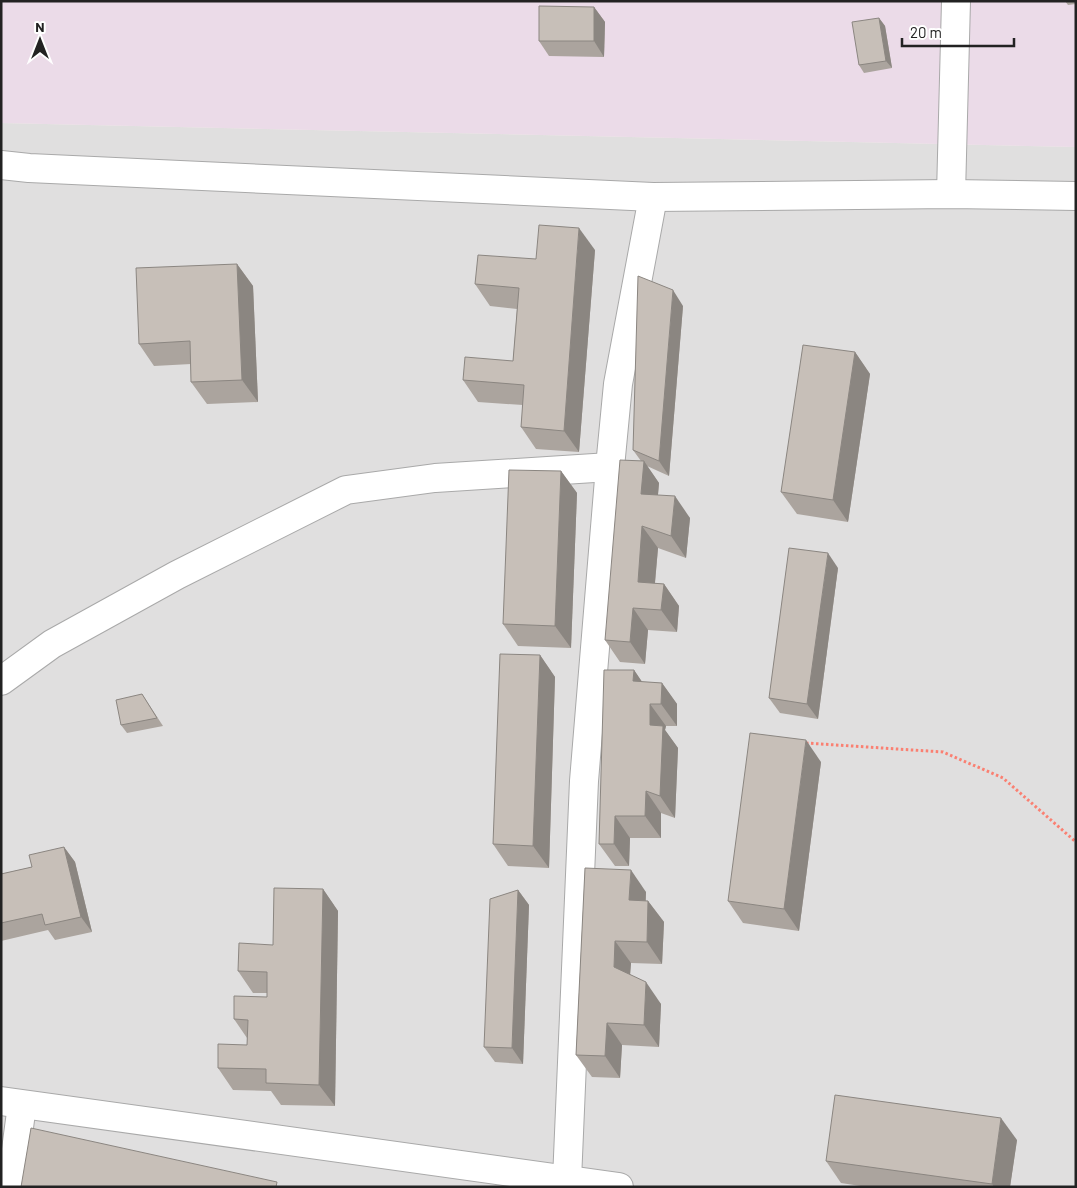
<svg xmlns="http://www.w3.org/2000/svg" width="1077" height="1188" viewBox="0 0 1077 1188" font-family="Barlow,sans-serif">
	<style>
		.residential { fill: #e0dfdf }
		.industrial { fill: #ebdbe8 }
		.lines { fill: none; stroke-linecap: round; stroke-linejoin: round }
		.minor-casing { stroke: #a9a9a9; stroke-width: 30 }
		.path { stroke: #fa8072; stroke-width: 3; stroke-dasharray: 2.5 2.5; stroke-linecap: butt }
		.minor { stroke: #fff; stroke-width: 28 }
		.wall { fill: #aba49e }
		.shaded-wall { fill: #8b8681 }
		.building { fill: #c7bfb8; stroke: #8b8681 }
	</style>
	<rect width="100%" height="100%" fill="#f2efe9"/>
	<polygon class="residential" points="1,123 1076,147 1076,1187 1,1187"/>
	<polygon class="industrial" points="1,1 1076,1 1076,147 1,123"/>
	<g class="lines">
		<g class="minor-casing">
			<g id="minor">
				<polyline points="1,165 29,168 653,197 951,194 1076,196"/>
				<polyline points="951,194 956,1"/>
				<polyline points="1,681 52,644 177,575 346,490 435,478 610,467"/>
				<polyline points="1,1101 619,1187"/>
				<polyline points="567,1180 584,781 610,467 618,384 653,197"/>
				<polyline points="11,1187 22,1105"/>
			</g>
		</g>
		<polyline class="path" points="806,743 943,752 1003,778 1076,842"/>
		<use href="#minor" class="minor"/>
	</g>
	<g class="wall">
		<polygon points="1065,1 1076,1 1076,4 1068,5"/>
		<polygon points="594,7 605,22 604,57 549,56 539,41"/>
		<polygon points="879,18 885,26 892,68 864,73 859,65"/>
		<polygon points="595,250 579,452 536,449 521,427 523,405 478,402 463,380 513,361 517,309 490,306 475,284 536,259"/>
		<polygon points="237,264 253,286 258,402 207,404 191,382 191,364 154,366 139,344"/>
		<polygon points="683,306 669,476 647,466 659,483 658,495 690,518 686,558 658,548 655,583 664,584 679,606 677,632 648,630 645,664 620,662 605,640 641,461 633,450"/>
		<polygon points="855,352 870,374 848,522 797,514 781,492"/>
		<polygon points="561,471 577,493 571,648 518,646 503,624"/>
		<polygon points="838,568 818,719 780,713 769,698"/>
		<polygon points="540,655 555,677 549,868 508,866 493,844"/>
		<polygon points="634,670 642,682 662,683 677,704 677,726 666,726 665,730 678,748 675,818 661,813 661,838 630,838 629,866 615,866 599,844"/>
		<polygon points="142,694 163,726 127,733 121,725"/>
		<polygon points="821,762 799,931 743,923 728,901"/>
		<polygon points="64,847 75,862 92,932 55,940 48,930 1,941 1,874 32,867"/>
		<polygon points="585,868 646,892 646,901 648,901 664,922 662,964 631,963 630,974 661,1004 659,1047 622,1045 620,1078 592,1077 576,1055"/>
		<polygon points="323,889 338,911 335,1106 281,1105 271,1091 233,1090 218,1068 247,1045 247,1038 234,1019 267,997 267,993 253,993 238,971 273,945"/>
		<polygon points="518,890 529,905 523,1064 495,1062 484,1047"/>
		<polygon points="1017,1140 1010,1187 867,1187 841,1183 826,1161"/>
	</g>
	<g class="shaded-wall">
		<polygon points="594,7 605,22 604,57 594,41"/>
		<polygon points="879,18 885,26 892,68 886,61"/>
		<polygon points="579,228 595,250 579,452 564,431"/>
		<polygon points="237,264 253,286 258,402 242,380"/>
		<polygon points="673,290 683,306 669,476 659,461"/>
		<polygon points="855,352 870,374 848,522 833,500"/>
		<polygon points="644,461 659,483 656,516 641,494"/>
		<polygon points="561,471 577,493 571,648 555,626"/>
		<polygon points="675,496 690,518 686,558 671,536"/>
		<polygon points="642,526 658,548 653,604 638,582"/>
		<polygon points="828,553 838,568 818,719 807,704"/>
		<polygon points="664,584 679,606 677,632 661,610"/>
		<polygon points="633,608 648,630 645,664 630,642"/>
		<polygon points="540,655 555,677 549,868 533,846"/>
		<polygon points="634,670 649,692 633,681"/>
		<polygon points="662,683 677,704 677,726 661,704"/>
		<polygon points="650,704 666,726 665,730 678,748 675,818 660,796 650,725"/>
		<polygon points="806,740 821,762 799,931 784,909"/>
		<polygon points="646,791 661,813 661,838 645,816"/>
		<polygon points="615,816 630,838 629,866 614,844"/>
		<polygon points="64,847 75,862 92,932 81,917"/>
		<polygon points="631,870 646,892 644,922 629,900"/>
		<polygon points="323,889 338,911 335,1106 319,1085"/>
		<polygon points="518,890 529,905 523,1064 512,1048"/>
		<polygon points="648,901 664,922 662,964 647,942"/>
		<polygon points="615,941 631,963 629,989 614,967"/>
		<polygon points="646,982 661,1004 659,1047 644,1025"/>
		<polygon points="607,1023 622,1045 620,1078 605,1056"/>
		<polygon points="1001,1118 1017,1140 1010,1187 994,1187 992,1184"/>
	</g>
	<g class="building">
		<polygon points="539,6 594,7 594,41 539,41"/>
		<polygon points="879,18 886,61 859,65 852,22"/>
		<polygon points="539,225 579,228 564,431 521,427 524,385 463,380 465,357 513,361 519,288 475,284 478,255 536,259"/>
		<polygon points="237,264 242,380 191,382 190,341 139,344 136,268"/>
		<polygon points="638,276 673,290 659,461 633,450"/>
		<polygon points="803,345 855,352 833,500 781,492"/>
		<polygon points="620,460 644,461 641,494 675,496 671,536 642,526 638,582 664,584 661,610 633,608 630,642 605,640"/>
		<polygon points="509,470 561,471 555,626 503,624"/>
		<polygon points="789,548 828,553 807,704 769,698"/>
		<polygon points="500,654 540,655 533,846 493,844"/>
		<polygon points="604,670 634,670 633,681 662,683 661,704 650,704 650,725 663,726 660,796 646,791 645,816 615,816 614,844 599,844"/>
		<polygon points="142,694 157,718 121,725 116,700"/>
		<polygon points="750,733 806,740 784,909 728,901"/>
		<polygon points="64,847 81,917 45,925 42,914 1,923 1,874 32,867 29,855"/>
		<polygon points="585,868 631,870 629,900 648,901 647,942 615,941 614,967 646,982 644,1025 607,1023 605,1056 576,1055"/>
		<polygon points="274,888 323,889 319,1085 266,1083 266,1069 218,1068 218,1044 247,1045 248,1020 234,1019 234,996 267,997 267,972 238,971 239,943 273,945"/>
		<polygon points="518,890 512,1048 484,1047 490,899"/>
		<polygon points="835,1095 1001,1118 992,1184 826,1161"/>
		<polygon points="31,1128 277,1182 276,1187 21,1187"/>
	</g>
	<rect width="1077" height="1188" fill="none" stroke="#222222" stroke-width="5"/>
	<g transform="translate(40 40)" stroke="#ffffff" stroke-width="4" paint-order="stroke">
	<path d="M0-4L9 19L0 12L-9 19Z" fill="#222222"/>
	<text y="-8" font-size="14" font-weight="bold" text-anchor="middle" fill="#222222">N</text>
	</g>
	<path d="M902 38v8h112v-8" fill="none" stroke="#222222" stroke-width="2.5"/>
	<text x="910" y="38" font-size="15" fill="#222222" stroke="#ffffff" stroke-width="4" paint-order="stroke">20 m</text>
</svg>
